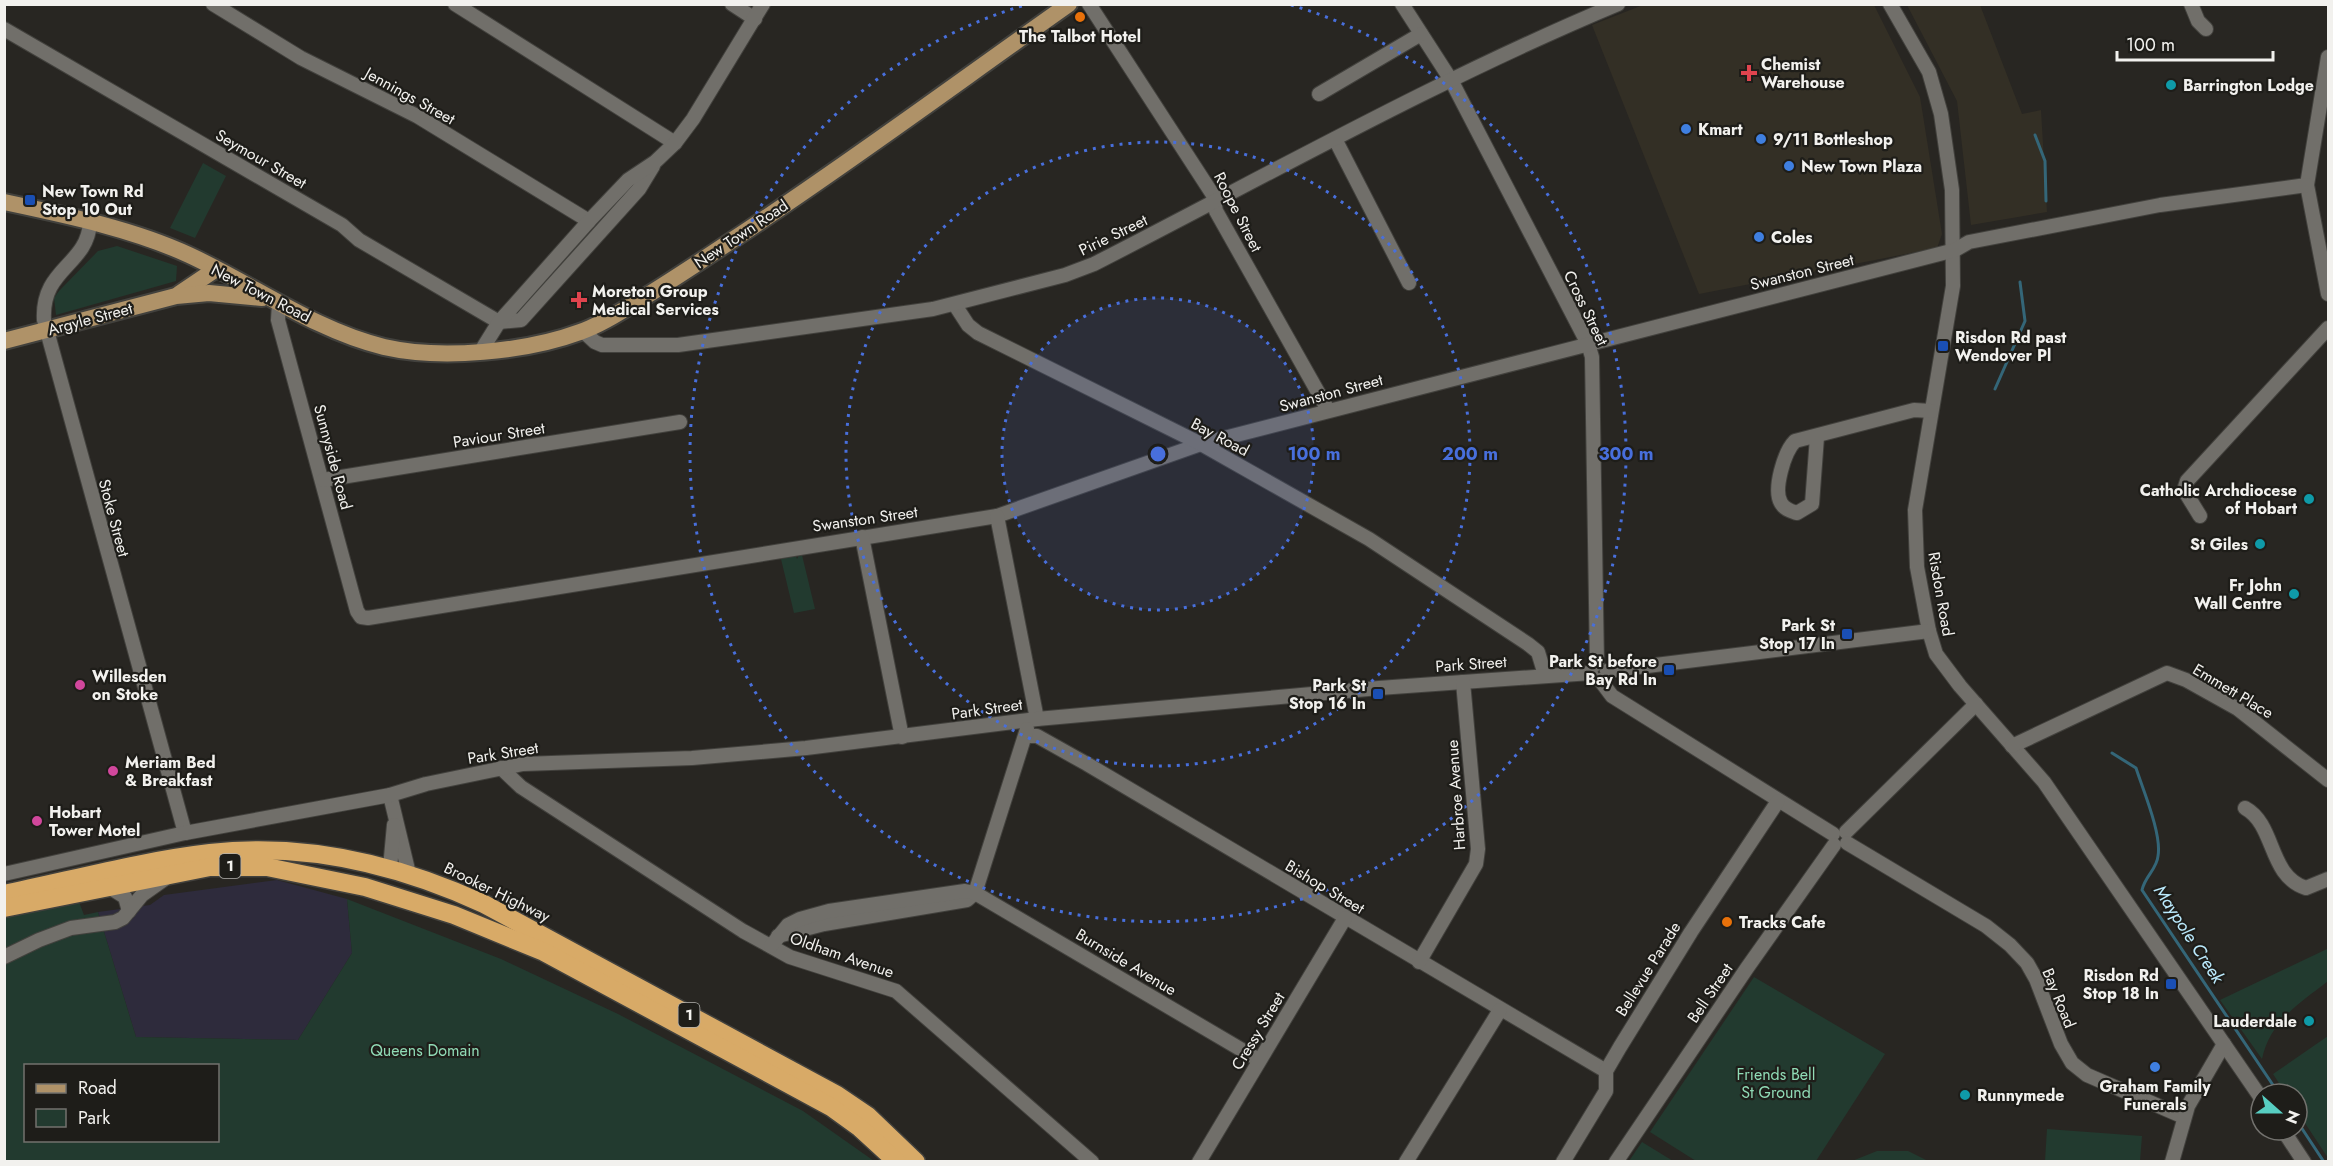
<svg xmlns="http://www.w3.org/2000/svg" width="2333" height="1166" viewBox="0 0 2333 1166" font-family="Jost,sans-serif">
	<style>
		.built { fill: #332f25 }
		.industrial { fill: #2e2b3c }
		.green { fill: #223a2f; fill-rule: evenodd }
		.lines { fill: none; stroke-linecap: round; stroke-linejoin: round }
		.stream { stroke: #346678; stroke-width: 3 }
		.minor-casing { stroke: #42413d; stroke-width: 16 }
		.major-casing { stroke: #42413d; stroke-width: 20 }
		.highway-casing { stroke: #42413d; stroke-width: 21 }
		.minor { stroke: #716f6a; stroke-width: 14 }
		.major { stroke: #af9268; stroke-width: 16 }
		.highway { stroke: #d8aa67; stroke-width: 18 }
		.ring { fill: none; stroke: #486fdc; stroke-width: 3; stroke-dasharray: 3 6 }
		.food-dot { fill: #e8710a; stroke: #1e1d19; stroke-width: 2 }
		.health-dot { fill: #e0444e; stroke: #1e1d19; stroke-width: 2 }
		.culture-dot { fill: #0f9aa8; stroke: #1e1d19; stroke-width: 2 }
		.shop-dot { fill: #3f7fe0; stroke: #1e1d19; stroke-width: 2 }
		.transit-dot { fill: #1a4fb4; stroke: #1e1d19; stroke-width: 2 }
		.hotel-dot { fill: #d1479c; stroke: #1e1d19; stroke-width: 2 }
		.labels { text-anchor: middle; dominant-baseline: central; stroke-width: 4.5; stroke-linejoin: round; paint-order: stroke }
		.shield { fill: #1e1d19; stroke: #b2b1ae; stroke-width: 1.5 }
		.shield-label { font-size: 15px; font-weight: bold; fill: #f2f1ee }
		.poi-label { font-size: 16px; font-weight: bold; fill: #f2f1ee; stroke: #1e1d19; text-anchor: start }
		.street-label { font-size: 16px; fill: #f2f1ee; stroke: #1e1d19 }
		.park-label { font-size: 16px; fill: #90dbb6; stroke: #1e1d19 }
		.water-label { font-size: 18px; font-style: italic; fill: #bbeafd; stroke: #1e1d19 }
		.centre { fill: #486fdc; stroke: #1e1d19; stroke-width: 3 }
		.ring-label { font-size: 18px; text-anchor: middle; font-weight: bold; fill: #486fdc; stroke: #1e1d19; stroke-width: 4.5; stroke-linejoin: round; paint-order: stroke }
	</style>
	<rect width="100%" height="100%" fill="#282622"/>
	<g class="built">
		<polygon points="1643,5 1874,5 1920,97 1942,234 1937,248 1699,294 1592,25"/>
		<polygon points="1907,5 1980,5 2022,114 2041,110 2047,212 1971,225 1957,101"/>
	</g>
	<polygon class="industrial" points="277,880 347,899 352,953 298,1040 136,1037 98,912 150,905 164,895"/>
	<g class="green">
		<polygon points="203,163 226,176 195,238 170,228"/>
		<polygon points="117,246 177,266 176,281 56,315 54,298 59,291 98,251"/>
		<polygon points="799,555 802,555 815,609 794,613 781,559 796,556 797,559"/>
		<path d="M347 899 501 959 618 1014 803 1111 874 1161 5 1162V916L79 902 84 915 98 912 136 1037 298 1040 352 953ZM26 1066H218V1140H26Z"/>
		<path d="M2327 949 2328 981C2299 1004 2270 1021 2262 1059L2220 1000Z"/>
		<polygon points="1754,977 1885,1054 1816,1161 1696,1161 1650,1132"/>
		<polygon points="2328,1036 2328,1158 2297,1111 2297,1094 2286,1094 2273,1074"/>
		<polygon points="2047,1129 2142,1136 2140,1161 2045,1161"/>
		<polygon points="1642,1142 1673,1161 1629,1161"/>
		<polygon points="1877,1151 1908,1151 1928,1161 1852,1161"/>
	</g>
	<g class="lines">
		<g class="stream">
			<polyline points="2035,135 2045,161 2046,201"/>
			<polyline points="1995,389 2025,321 2020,282"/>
			<path d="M2112 753 2136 768C2143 790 2162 834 2158 856 2157 869 2145 876 2142 890L2279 1094"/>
			<polyline points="2297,1121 2324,1162"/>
		</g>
		<g class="minor-casing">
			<g id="minor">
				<polyline points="213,4 301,58 417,116 589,221"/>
				<polyline points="455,4 675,143"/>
				<polyline points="732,4 755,19"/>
				<polyline points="1089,4 1213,195 1216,211 1328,410"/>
				<polyline points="1402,4 1451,80 1588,344 1592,357 1597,664"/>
				<polyline points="1890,4 1929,72 1941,114 1952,190 1953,286 1915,510 1917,567 1929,631 1936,654 1960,686 2044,782 2261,1098"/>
				<polyline points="2191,4 2198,21 2206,29"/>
				<polyline points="4,29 342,225 359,240 499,322"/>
				<polyline points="2328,57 2307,185 2328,294"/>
				<polyline points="1319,94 1421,34"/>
				<polyline points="1335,139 1409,283"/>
				<path d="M90 223C87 266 41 268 44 320L185 833"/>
				<polyline points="279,304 278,320 357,611 361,617 368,618 997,516 1201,444 1955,250 1969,242 2160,205 2307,185"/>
				<polyline points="955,305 968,325 978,333 1201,444 1369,539 1528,644 1538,652 1545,675"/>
				<polyline points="499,322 521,320 639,189 653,166"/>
				<path d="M583 331 595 342 602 345H678L933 309 1065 275 1094 264C1268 175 1438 79 1618 4"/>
				<polyline points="481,351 499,322 589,221 628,180 655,162 675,143 693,119 763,4"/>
				<path d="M1817 437 1812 504 1797 513C1791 511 1785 510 1781 503 1773 490 1784 452 1795 441L1914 410 1931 411"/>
				<polyline points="323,480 680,422"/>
				<polyline points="997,516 1037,719"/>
				<polyline points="2200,516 2184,490 2187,481 2328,328"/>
				<polyline points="862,537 902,737"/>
				<polyline points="1607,671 1929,631"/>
				<polyline points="1600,680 1612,696 1833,834"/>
				<polyline points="1026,736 1037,736 1087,764 1606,1071"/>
				<polyline points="2012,746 2167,673 2186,680 2238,709 2328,780"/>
				<polyline points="501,768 521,787 743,931 790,957 896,991 1092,1162"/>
				<polyline points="390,795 409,874"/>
				<path d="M2245 808C2276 825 2268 876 2306 888L2328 879"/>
				<polyline points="1846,832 1976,704"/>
				<polyline points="1847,843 1986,926 2010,945 2027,963 2036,979 2061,1044 2072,1063 2087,1075 2184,1117"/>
				<polyline points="390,868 394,825"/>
				<polyline points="4,874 185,833 390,795 426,784 523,764 692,758 806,748 1037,719 1379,688 1591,673"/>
				<polyline points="109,887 125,897 129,911"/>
				<polyline points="975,893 1027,729"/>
				<polyline points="778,936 824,924 967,900 975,893"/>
				<polyline points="771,946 788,925 800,919 829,911 965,891 975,893 1259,1060"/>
				<polyline points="4,957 39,940 71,928 115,922 123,918 142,895 166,878"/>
				<polyline points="1419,962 1476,864 1478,849 1463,682"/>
				<polyline points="2283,1130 2304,1162"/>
				<polyline points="1199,1162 1345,918"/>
				<polyline points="1406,1162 1500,1010"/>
				<polyline points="1563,1162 1606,1091 1606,1071 1620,1047 1691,932 1778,801"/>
				<polyline points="1616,1162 1747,968 1834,845"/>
				<polyline points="2172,1162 2188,1106 2224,1044"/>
			</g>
		</g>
		<g class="major-casing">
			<g id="major">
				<path d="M4 202C65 215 133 229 189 255 254 285 314 330 384 347 441 360 526 352 580 332 603 324 623 310 643 298 674 279 704 259 734 239 848 164 957 83 1069 4"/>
				<polyline points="179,294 216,269"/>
				<polyline points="4,341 176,296 209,293 262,298"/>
			</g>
		</g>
		<g class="highway-casing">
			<g id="highway">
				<path d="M4 894C72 880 141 861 210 853 306 842 397 864 484 904L837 1095 868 1116 916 1162"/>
				<polyline points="4,908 210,867 267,867 365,887 454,915 544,952 831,1107 860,1128 897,1162"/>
			</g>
		</g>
		<use href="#minor" class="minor"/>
		<use href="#major" class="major"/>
		<use href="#highway" class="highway"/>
	</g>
	<circle cx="1158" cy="454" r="156" fill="#486fdc" fill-opacity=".12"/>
	<g class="ring">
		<circle cx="1158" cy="454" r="156"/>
		<circle cx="1158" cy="454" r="312"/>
		<path d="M1291 5A468 468 0 1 1 1025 5"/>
	</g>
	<g class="food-dot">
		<circle cx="1080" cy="17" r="6"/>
		<circle cx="1727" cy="922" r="6"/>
	</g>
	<g class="health-dot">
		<path d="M1746 64h6v6h6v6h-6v6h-6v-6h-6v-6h6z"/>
		<path d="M576 291h6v6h6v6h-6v6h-6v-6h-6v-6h6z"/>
	</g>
	<g class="culture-dot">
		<circle cx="2171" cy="85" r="6"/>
		<circle cx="2309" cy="499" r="6"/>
		<circle cx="2260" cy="544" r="6"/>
		<circle cx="2294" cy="594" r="6"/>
		<circle cx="2309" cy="1021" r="6"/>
		<circle cx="1965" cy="1095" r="6"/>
	</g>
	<g class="shop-dot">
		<circle cx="1686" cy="129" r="6"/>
		<circle cx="1761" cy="139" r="6"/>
		<circle cx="1789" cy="166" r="6"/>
		<circle cx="1759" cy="237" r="6"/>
		<circle cx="2155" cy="1067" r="6"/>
	</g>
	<g class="transit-dot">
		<rect x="24" y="194" width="12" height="12" rx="3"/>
		<rect x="1937" y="340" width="12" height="12" rx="3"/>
		<rect x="1841" y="628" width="12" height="12" rx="3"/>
		<rect x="1663" y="664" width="12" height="12" rx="3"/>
		<rect x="1372" y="688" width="12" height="12" rx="3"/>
		<rect x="2165" y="978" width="12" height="12" rx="3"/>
	</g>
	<g class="hotel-dot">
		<circle cx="80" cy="685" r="6"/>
		<circle cx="113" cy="771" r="6"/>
		<circle cx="37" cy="821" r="6"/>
	</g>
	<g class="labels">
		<g class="shield">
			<rect x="219.5" y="854" width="21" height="24" rx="4.5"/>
			<rect x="678.5" y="1003" width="21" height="24" rx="4.5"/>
		</g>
		<g class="shield-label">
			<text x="230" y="866">1</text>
			<text x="689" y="1015">1</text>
		</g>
		<g class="poi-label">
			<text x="1080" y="36" text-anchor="middle">The Talbot Hotel</text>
			<text x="1761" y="64">Chemist<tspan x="1761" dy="18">Warehouse</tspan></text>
			<text x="2183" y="85">Barrington Lodge</text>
			<text x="1698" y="129">Kmart</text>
			<text x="1773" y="139">9/11 Bottleshop</text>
			<text x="1801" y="166">New Town Plaza</text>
			<text x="42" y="191">New Town Rd<tspan x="42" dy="18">Stop 10 Out</tspan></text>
			<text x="1771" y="237">Coles</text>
			<text x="592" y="291">Moreton Group<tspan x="592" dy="18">Medical Services</tspan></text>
			<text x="1955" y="337">Risdon Rd past<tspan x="1955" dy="18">Wendover Pl</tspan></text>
			<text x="2297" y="490" text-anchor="end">Catholic Archdiocese<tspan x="2297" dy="18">of Hobart</tspan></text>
			<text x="2248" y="544" text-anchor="end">St Giles</text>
			<text x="2282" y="585" text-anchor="end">Fr John<tspan x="2282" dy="18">Wall Centre</tspan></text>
			<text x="1835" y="625" text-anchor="end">Park St<tspan x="1835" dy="18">Stop 17 In</tspan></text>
			<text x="1657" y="661" text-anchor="end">Park St before<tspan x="1657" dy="18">Bay Rd In</tspan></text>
			<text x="92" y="676">Willesden<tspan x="92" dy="18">on Stoke</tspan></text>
			<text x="1366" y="685" text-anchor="end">Park St<tspan x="1366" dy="18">Stop 16 In</tspan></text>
			<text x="125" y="762">Meriam Bed<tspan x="125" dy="18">&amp; Breakfast</tspan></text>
			<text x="49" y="812">Hobart<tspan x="49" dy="18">Tower Motel</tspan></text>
			<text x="1739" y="922">Tracks Cafe</text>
			<text x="2159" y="975" text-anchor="end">Risdon Rd<tspan x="2159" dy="18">Stop 18 In</tspan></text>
			<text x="2297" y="1021" text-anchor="end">Lauderdale</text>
			<text x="2155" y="1086" text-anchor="middle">Graham Family<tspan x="2155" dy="18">Funerals</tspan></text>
			<text x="1977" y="1095">Runnymede</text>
		</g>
		<g class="street-label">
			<text transform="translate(410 96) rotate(29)">Jennings Street</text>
			<text transform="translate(261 159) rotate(30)">Seymour Street</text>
			<text transform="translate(1238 212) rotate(63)">Roope Street</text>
			<text transform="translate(741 234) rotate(-34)">New Town Road</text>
			<text transform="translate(1113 235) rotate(-26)">Pirie Street</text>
			<text transform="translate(1802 272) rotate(-14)">Swanston Street</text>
			<text transform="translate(261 293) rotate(27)">New Town Road</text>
			<text transform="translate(1586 308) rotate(64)">Cross Street</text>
			<text transform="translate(90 319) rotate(-15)">Argyle Street</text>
			<text transform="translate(1331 393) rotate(-15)">Swanston Street</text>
			<text transform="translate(499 435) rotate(-9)">Paviour Street</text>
			<text transform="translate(1220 437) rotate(28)">Bay Road</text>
			<text transform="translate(333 457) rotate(75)">Sunnyside Road</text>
			<text transform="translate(114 518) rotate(75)">Stoke Street</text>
			<text transform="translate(865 519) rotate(-8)">Swanston Street</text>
			<text transform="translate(1941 594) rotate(80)">Risdon Road</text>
			<text transform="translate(1471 664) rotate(-4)">Park Street</text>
			<text transform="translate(2233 691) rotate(31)">Emmett Place</text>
			<text transform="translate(987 709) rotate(-8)">Park Street</text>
			<text transform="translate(503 753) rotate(-9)">Park Street</text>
			<text transform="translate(1456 795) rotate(-94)">Harbroe Avenue</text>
			<text transform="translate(1325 887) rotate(31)">Bishop Street</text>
			<text transform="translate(497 892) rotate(26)">Brooker Highway</text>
			<text transform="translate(842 955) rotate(19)">Oldham Avenue</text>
			<text transform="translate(1126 962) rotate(31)">Burnside Avenue</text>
			<text transform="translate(1648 969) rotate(-58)">Bellevue Parade</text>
			<text transform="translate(1710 993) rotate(-56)">Bell Street</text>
			<text transform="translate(2059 998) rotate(68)">Bay Road</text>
			<text transform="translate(1258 1031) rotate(-59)">Cressy Street</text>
		</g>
		<g class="park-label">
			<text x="425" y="1050">Queens Domain</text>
			<text x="1776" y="1074">Friends Bell<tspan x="1776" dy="18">St Ground</tspan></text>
		</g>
		<g class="water-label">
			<text transform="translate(2189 934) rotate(57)">Maypole Creek</text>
		</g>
	</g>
	<circle cx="1158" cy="454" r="9" class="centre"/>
	<g class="ring-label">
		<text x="1314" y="460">100 m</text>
		<text x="1470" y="460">200 m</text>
		<text x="1626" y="460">300 m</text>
	</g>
	<rect width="2333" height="1166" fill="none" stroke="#f2f1ee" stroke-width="12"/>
	<rect x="24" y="1064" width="195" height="78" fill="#1e1d19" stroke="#73726e" stroke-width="1.5"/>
	<rect x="36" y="1084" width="30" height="9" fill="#af9268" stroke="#73726e" stroke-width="1.5"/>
	<text x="78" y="1094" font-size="18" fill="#f2f1ee">Road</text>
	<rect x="36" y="1109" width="30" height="18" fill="#223a2f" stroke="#73726e" stroke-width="1.5"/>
	<text x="78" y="1124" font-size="18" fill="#f2f1ee">Park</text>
	<g transform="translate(2279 1112) rotate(111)"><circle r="28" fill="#1e1d19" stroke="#73726e" stroke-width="1.5"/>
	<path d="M0-4.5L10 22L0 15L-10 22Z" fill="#57cec2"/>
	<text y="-9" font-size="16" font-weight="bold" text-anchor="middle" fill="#f2f1ee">N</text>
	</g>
	<path d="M2117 51v9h156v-9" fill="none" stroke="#f2f1ee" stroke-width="3"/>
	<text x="2126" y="51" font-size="18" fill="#f2f1ee" stroke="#1e1d19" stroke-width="4.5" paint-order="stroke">100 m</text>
</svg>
